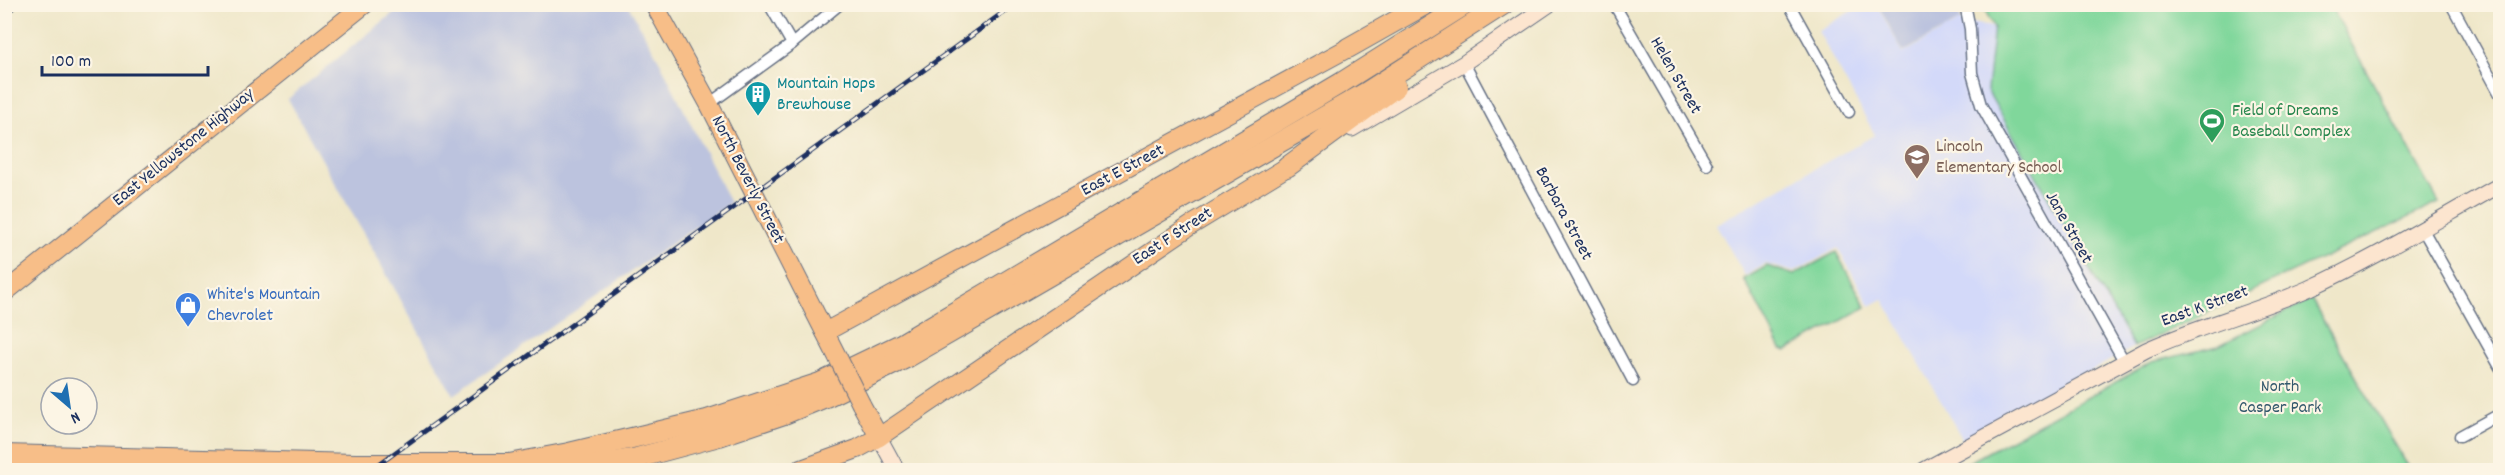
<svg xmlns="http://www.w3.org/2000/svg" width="2505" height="475" viewBox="0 0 2505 475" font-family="Dekko,sans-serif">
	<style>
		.built { fill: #d3d9f9 }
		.industrial { fill: #bcc3de }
		.green { fill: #80d79b; stroke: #4e837c; stroke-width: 1.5 }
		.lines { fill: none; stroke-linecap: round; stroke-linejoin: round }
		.street-casing { stroke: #656f83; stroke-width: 13 }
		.secondary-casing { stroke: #656f83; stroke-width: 17 }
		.primary-casing { stroke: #656f83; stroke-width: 20 }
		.highway-casing { stroke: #656f83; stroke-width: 22 }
		.street { stroke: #fff; stroke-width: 10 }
		.secondary { stroke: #fce5cf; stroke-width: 15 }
		.primary { stroke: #f7be88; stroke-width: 18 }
		.highway { stroke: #f7be88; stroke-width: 20 }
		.rail-casing { stroke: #1b2f5e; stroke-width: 5 }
		.rail { stroke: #fcf5e5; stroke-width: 3; stroke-dasharray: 9; stroke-linecap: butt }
		.primary-bridge-casing { stroke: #656f83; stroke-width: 20; stroke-linecap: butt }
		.primary-bridge { stroke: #f7be88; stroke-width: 18 }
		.labels { text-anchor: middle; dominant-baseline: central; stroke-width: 4.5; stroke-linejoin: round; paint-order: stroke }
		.street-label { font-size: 18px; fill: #1b2f5e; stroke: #fcf5e5 }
		.culture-label { font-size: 18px; fill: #0d838f; stroke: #fcf5e5; text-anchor: start }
		.leisure-label { font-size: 18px; fill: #27864d; stroke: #fcf5e5; text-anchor: start }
		.education-label { font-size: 18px; fill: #785e54; stroke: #fcf5e5; text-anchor: start }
		.shop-label { font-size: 18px; fill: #366cbe; stroke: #fcf5e5; text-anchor: start }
		.park-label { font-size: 18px; fill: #34596d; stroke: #fcf5e5 }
	</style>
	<rect width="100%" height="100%" fill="#fcf5e5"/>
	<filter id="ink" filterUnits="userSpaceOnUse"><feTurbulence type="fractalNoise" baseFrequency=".0167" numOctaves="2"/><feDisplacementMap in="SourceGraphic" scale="12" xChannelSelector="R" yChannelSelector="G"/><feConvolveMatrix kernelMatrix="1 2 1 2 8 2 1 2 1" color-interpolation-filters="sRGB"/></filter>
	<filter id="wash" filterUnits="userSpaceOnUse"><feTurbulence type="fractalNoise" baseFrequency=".008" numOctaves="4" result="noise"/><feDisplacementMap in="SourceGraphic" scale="24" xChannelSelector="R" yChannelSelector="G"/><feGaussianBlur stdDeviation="1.35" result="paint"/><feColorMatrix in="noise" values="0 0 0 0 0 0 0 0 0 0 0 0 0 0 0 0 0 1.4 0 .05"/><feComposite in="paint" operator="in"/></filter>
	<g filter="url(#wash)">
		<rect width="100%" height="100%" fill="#efe7c9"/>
		<polygon class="built" points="1863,4 1877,5 1903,53 1960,21 1994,27 1987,90 2134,347 1964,442 1883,299 1870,306 1838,248 1794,272 1766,264 1745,276 1716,224 1875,135 1818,31"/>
		<g class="industrial">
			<polygon points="403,5 628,5 658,58 730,203 454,395 288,99"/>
			<polygon points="1878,5 1956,5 1961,20 1903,52"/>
		</g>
		<g class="green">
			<polygon points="1982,5 2330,5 2439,203 2134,347 1987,90 1994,27"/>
			<polygon points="1836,252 1866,307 1787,351 1781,349 1744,279 1767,266 1794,275"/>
			<polygon points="2311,299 2410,470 1955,470 2152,362 2218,346"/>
		</g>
	</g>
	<g filter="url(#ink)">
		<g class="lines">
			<g class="street-casing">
				<g id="street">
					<polyline points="769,4 792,44"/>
					<polyline points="1614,4 1707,165"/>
					<polyline points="1789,4 1849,112"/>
					<polyline points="1965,4 1970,29 1972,73 1981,105 2124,361"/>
					<polyline points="2451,4 2500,94"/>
					<polyline points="4,11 11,4"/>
					<polyline points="1464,63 1633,381"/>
					<polyline points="709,104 792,44 840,4"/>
					<polyline points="2422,228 2500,367"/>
					<polyline points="2460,436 2500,414"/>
				</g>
			</g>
			<g class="secondary-casing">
				<g id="secondary">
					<polyline points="1352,129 1464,63 1550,4"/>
					<polyline points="879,437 897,470"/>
					<path d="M1924 470 2146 350C2199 326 2255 312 2308 289 2374 259 2437 220 2500 185"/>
				</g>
			</g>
			<g class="primary-casing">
				<g id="primary">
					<polyline points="654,4 709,104 838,358"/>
					<polyline points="4,293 365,4"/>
					<polyline points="825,332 1348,48"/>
					<polyline points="861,404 879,437"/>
					<polyline points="799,470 857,449 879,437 1190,226 1287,167"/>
				</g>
			</g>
			<g class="highway-casing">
				<g id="highway">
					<polyline points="1348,48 1426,4"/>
					<polyline points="1287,167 1396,87"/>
					<polyline points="4,455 356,464 509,464 569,453 707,420 820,383 901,344 1341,83 1466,4"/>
					<polyline points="566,470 637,458 719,436 784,414 828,396 908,357 1367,92 1504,4"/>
				</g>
			</g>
			<use href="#street" class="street"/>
			<use href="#secondary" class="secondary"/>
			<use href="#primary" class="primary"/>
			<use href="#highway" class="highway"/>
			<g class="rail-casing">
				<polyline id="rail" points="371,470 1015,4"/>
			</g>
			<use href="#rail" class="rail"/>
			<g class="primary-bridge-casing">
				<polyline id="primary-bridge" points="838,358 861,404"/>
			</g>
			<use href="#primary-bridge" class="primary-bridge"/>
		</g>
	</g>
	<defs>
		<g id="building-pin" transform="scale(1.35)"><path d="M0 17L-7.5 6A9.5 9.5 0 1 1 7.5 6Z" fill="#0f9aa8" stroke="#fcf5e5"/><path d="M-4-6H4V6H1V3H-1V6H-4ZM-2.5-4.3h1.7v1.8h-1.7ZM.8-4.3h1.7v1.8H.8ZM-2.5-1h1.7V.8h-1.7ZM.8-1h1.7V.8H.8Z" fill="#fff"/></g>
		<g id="stadium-pin" transform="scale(1.35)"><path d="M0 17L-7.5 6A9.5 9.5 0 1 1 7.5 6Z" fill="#2e9e5b" stroke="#fcf5e5"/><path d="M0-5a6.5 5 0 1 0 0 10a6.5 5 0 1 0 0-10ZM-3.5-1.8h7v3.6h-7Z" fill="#fff"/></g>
		<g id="school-pin" transform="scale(1.35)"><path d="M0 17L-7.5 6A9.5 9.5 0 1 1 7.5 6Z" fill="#8d6e63" stroke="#fcf5e5"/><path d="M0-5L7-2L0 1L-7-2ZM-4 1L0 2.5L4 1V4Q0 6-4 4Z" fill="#fff"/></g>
		<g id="shop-pin" transform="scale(1.35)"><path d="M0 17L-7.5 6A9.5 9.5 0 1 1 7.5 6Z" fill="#3f7fe0" stroke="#fcf5e5"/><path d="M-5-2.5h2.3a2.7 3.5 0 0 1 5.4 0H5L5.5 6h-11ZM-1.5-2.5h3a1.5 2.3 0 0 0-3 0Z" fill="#fff"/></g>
	</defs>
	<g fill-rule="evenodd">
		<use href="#building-pin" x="758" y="94"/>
		<use href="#stadium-pin" x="2212" y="121"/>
		<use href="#school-pin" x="1917" y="157"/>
		<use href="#shop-pin" x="188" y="305"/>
	</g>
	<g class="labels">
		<g class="street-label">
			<text transform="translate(1675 76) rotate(60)">Helen Street</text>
			<text transform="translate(184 148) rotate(-39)">East Yellowstone Highway</text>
			<text transform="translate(1123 171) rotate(-28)">East E Street</text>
			<text transform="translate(747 180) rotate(63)">North Beverly Street</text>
			<text transform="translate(1563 214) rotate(62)">Barbara Street</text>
			<text transform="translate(2068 228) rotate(61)">Jane Street</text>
			<text transform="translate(1173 237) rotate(-33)">East F Street</text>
			<text transform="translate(2205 307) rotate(-20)">East K Street</text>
		</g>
		<g class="culture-label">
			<text x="777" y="84">Mountain Hops<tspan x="777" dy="21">Brewhouse</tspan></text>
		</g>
		<g class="leisure-label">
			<text x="2232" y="111">Field of Dreams<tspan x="2232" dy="21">Baseball Complex</tspan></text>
		</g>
		<g class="education-label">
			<text x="1936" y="147">Lincoln<tspan x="1936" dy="21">Elementary School</tspan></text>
		</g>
		<g class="shop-label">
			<text x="207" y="295">White's Mountain<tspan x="207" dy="21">Chevrolet</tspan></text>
		</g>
		<g class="park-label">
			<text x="2280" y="387">North<tspan x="2280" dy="21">Casper Park</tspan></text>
		</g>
	</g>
	<rect width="2505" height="475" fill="none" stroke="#fcf5e5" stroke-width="24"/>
	<g transform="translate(69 406) rotate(151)"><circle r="28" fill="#fcf5e5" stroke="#a2a6af" stroke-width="1.5"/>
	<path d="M0-4.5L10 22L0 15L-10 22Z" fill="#1f6fb2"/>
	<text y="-9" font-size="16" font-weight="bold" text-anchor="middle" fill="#1b2f5e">N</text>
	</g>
	<path d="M42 66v9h166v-9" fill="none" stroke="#1b2f5e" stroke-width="3"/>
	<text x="51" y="66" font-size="18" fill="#1b2f5e" stroke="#fcf5e5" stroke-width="4.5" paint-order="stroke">100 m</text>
</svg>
